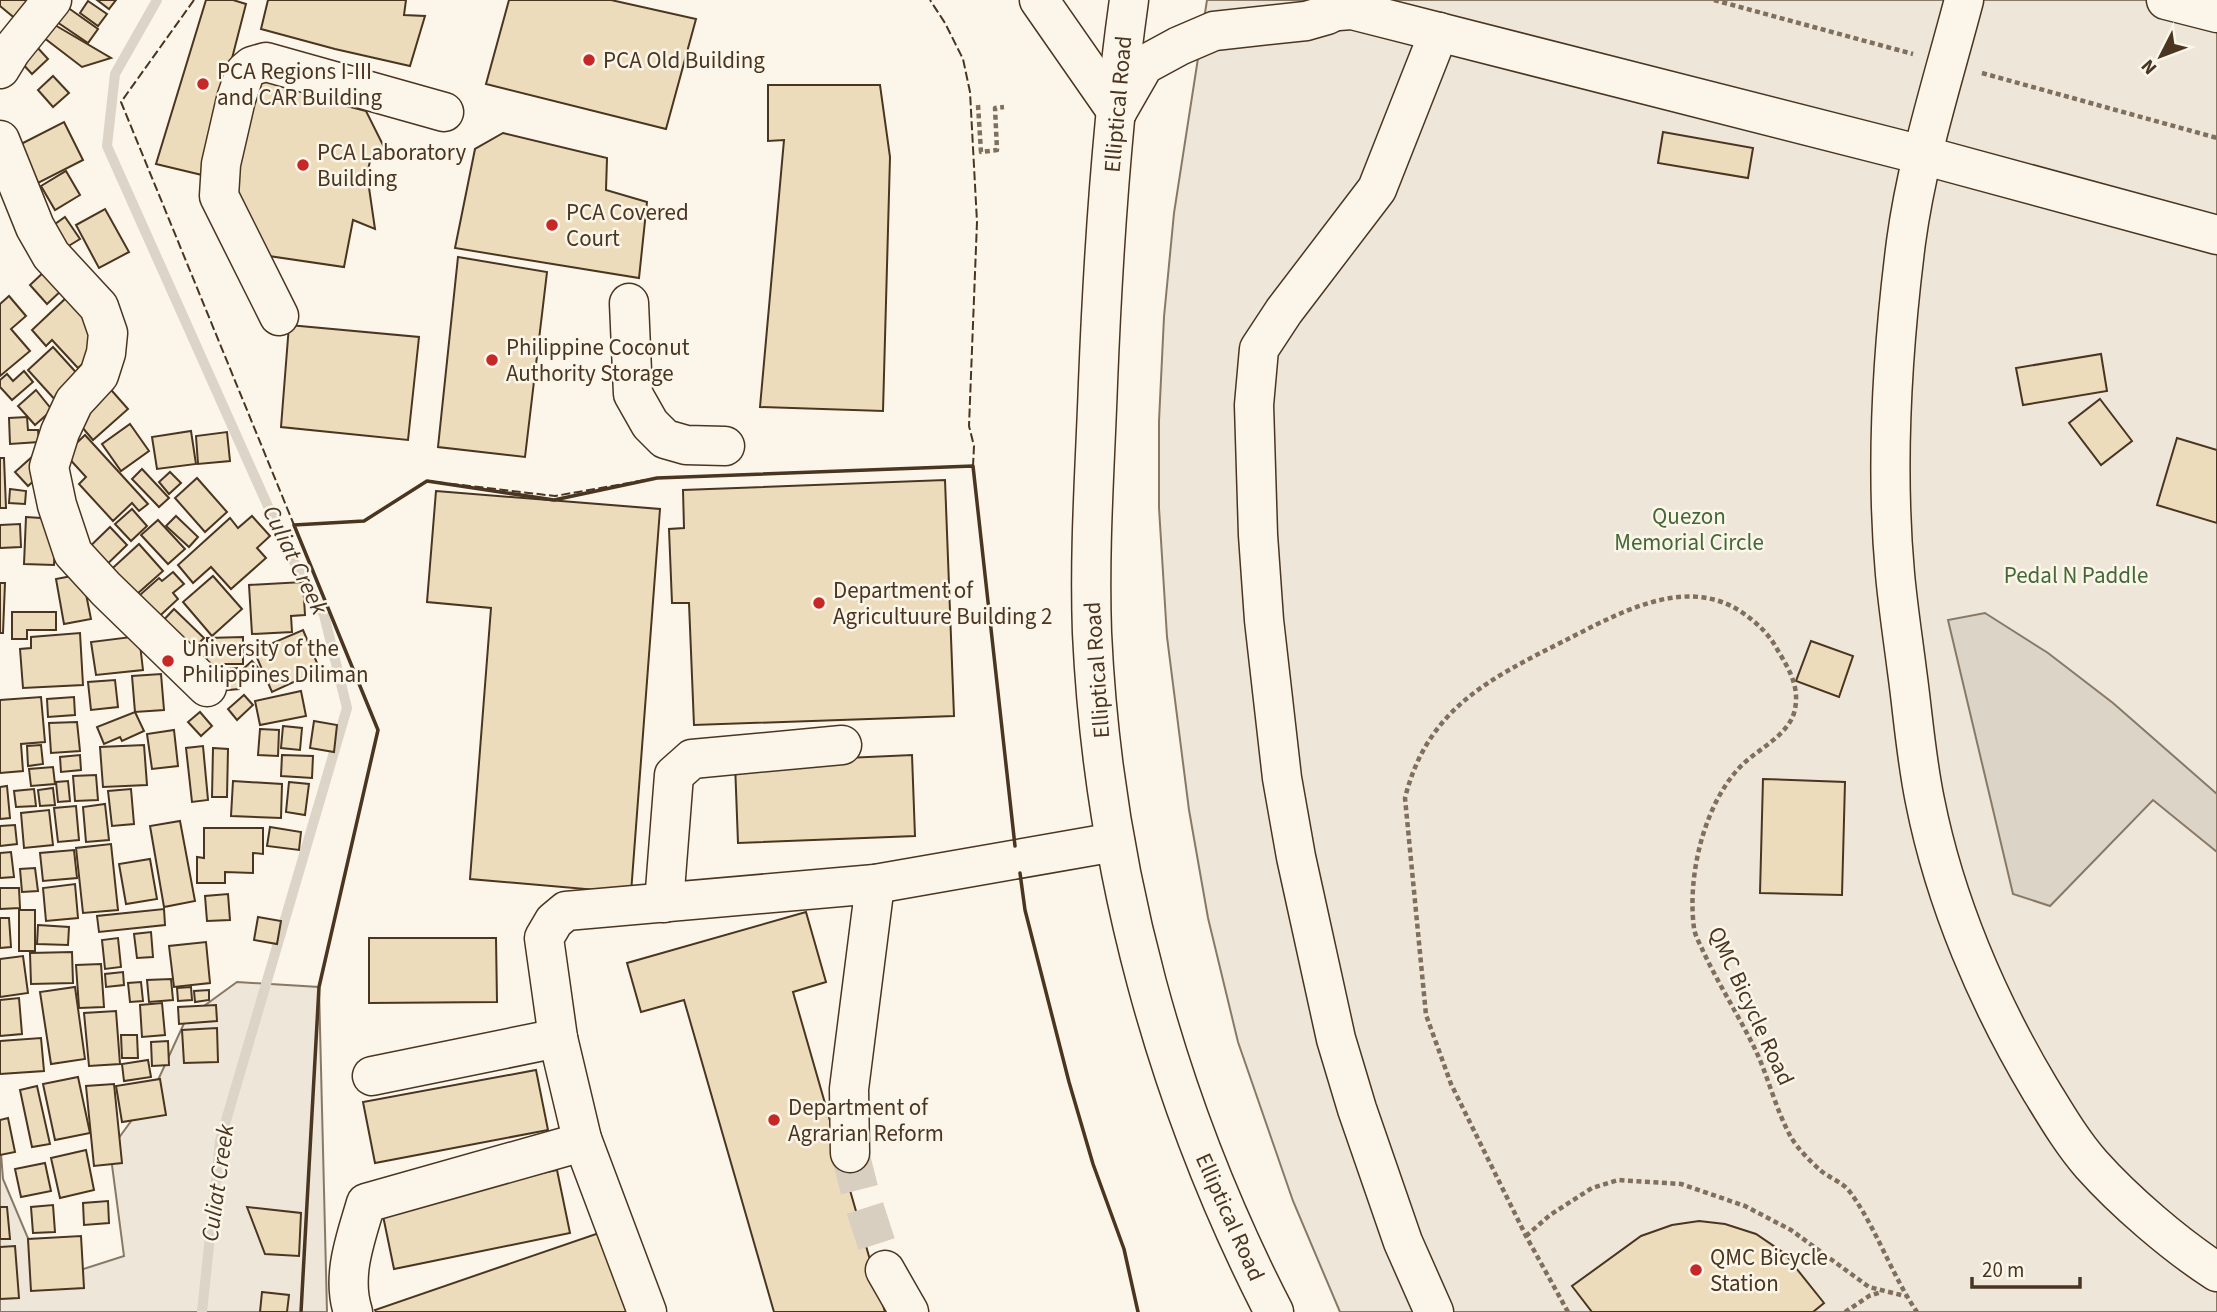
<svg xmlns="http://www.w3.org/2000/svg" width="2217" height="1312" viewBox="0 0 2217 1312" font-family="'Source Sans 3',sans-serif">
	<style>
		.green { fill: #ede6d9; stroke: #887966; stroke-width: 2 }
		.water { fill: #dcd4c6; stroke: #887966; stroke-width: 2 }
		.lines { fill: none; stroke-linecap: round; stroke-linejoin: round }
		.stream { stroke: #dcd4c6; stroke-width: 10 }
		.building { fill: #ecdcbc; stroke: #4a3520; stroke-width: 2 }
		.minor-tunnel { stroke: #d8cfc1; stroke-width: 38; stroke-dasharray: 38 19; stroke-linecap: butt }
		.minor-casing { stroke: #4a3520; stroke-width: 41 }
		.major-casing { stroke: #4a3520; stroke-width: 41 }
		.path { stroke: #7f6f5c; stroke-width: 4.5; stroke-dasharray: 5 3.5; stroke-linecap: butt }
		.minor { stroke: #fbf6e9; stroke-width: 38 }
		.major { stroke: #fbf6e9; stroke-width: 38 }
		.fence { stroke: #4a3520; stroke-width: 2; stroke-dasharray: 9 3.5; stroke-linecap: butt }
		.wall { stroke: #4a3520; stroke-width: 3.5 }
		.poi-dot { fill: #c62828; stroke: #fbf6e9; stroke-width: 2.5 }
		.labels { text-anchor: middle; dominant-baseline: central; stroke-width: 5; stroke-linejoin: round; paint-order: stroke }
		.poi-label { font-size: 23px; fill: #4a3520; stroke: #fbf6e9; text-anchor: start }
		.street-label { font-size: 23px; fill: #4a3520; stroke: #fbf6e9 }
		.park-label { font-size: 23px; fill: #436837; stroke: #fbf6e9 }
		.water-label { font-size: 24px; font-style: italic; fill: #4a3520; stroke: #fbf6e9 }
	</style>
	<rect width="100%" height="100%" fill="#fbf6e9"/>
	<g class="green">
		<polygon points="1207,0 2217,0 2217,1312 1340,1312 1293,1201 1238,1042 1208,918 1189,810 1167,637 1159,508 1159,421 1164,317 1174,213"/>
		<polygon points="237,982 319,987 327,1312 0,1312 0,1141 3,1179 46,1281 124,1256 110,1150 153,1091 186,1019"/>
	</g>
	<polygon class="water" points="1985,613 2048,653 2113,703 2217,794 2217,852 2153,800 2050,906 2013,894 1948,620"/>
	<g class="lines">
		<polyline class="stream" points="157,0 115,74 107,146 288,551 324,615 347,708 220,1141 202,1312"/>
	</g>
	<g class="building">
		<polygon points="0,0 34,0 17,20 0,6"/>
		<polygon points="97,0 116,0 109,9"/>
		<polygon points="206,0 233,0 246,4 202,175 156,164"/>
		<polygon points="268,0 406,0 404,15 425,16 410,66 335,49 261,29"/>
		<polygon points="509,0 611,0 696,19 666,129 486,84"/>
		<polygon points="88,1 107,14 98,26 80,13"/>
		<polygon points="67,7 98,29 88,43 57,22"/>
		<polygon points="48,21 111,58 82,67 39,34"/>
		<polygon points="36,46 48,59 32,74 20,61"/>
		<polygon points="263,69 338,87 335,103 366,111 386,151 371,157 367,174 375,229 353,220 344,267 269,256 231,188"/>
		<polygon points="53,76 69,93 53,107 38,90"/>
		<polygon points="768,85 880,85 890,157 883,411 760,407 784,140 768,141"/>
		<polygon points="64,122 83,160 38,183 19,145"/>
		<polygon points="1663,132 1753,148 1748,178 1658,163"/>
		<polygon points="503,133 607,158 606,190 647,202 639,278 455,248 475,149"/>
		<polygon points="66,171 80,195 55,210 41,186"/>
		<polygon points="105,209 129,252 99,268 76,225"/>
		<polygon points="65,217 80,239 62,250 48,229"/>
		<polygon points="458,257 547,272 525,457 438,447"/>
		<polygon points="46,270 63,289 47,304 30,285"/>
		<polygon points="9,296 26,316 11,329 30,351 0,376 0,304"/>
		<polygon points="66,298 107,342 78,368 52,340 46,346 32,330"/>
		<polygon points="289,325 419,337 408,440 281,427"/>
		<polygon points="53,347 83,380 58,403 28,370"/>
		<polygon points="2101,354 2107,391 2023,405 2016,368"/>
		<polygon points="24,371 33,382 12,400 0,387 0,380 7,374 13,381"/>
		<polygon points="105,383 128,409 93,440 70,413"/>
		<polygon points="36,390 52,410 35,425 18,406"/>
		<polygon points="2100,399 2132,441 2101,465 2069,423"/>
		<polygon points="27,417 28,430 38,430 39,442 10,444 9,418"/>
		<polygon points="130,424 149,451 121,471 102,444"/>
		<polygon points="191,431 196,464 157,469 152,437"/>
		<polygon points="227,432 230,461 198,464 196,436"/>
		<polygon points="85,435 148,504 139,511 132,503 113,521 79,484 86,477 65,454"/>
		<polygon points="2177,438 2217,450 2217,523 2157,505"/>
		<polygon points="33,456 46,470 28,486 15,472"/>
		<polygon points="0,458 4,458 6,508 0,508"/>
		<polygon points="142,469 169,498 159,507 132,479"/>
		<polygon points="170,472 181,483 169,494 159,482"/>
		<polygon points="197,478 227,512 205,532 175,498"/>
		<polygon points="945,480 954,716 694,725 689,603 672,603 669,529 684,528 683,490"/>
		<polygon points="10,489 26,491 25,504 9,503"/>
		<polygon points="436,491 660,509 631,893 470,879 491,608 427,602"/>
		<polygon points="132,509 147,526 131,541 115,524"/>
		<polygon points="176,516 198,537 189,547 166,526"/>
		<polygon points="252,516 270,536 257,548 266,558 231,589 211,567 193,583 178,565 230,518 238,528"/>
		<polygon points="26,517 56,519 54,565 24,564"/>
		<polygon points="158,520 185,549 168,564 141,535"/>
		<polygon points="20,524 21,547 0,548 0,525"/>
		<polygon points="110,527 127,545 97,574 80,556"/>
		<polygon points="139,544 163,571 128,602 104,576"/>
		<polygon points="173,572 184,584 173,593 178,599 151,624 132,602 159,578 162,581"/>
		<polygon points="82,574 91,619 64,624 56,579"/>
		<polygon points="213,576 242,609 212,636 183,602"/>
		<polygon points="303,582 305,615 291,616 292,632 252,634 249,585"/>
		<polygon points="0,583 5,583 3,633 0,633"/>
		<polygon points="174,609 204,638 187,655 158,626"/>
		<polygon points="12,612 56,612 56,630 27,630 27,639 12,639"/>
		<polygon points="303,630 320,670 272,692 254,651"/>
		<polygon points="80,633 83,685 23,688 20,649 31,648 31,637"/>
		<polygon points="139,636 143,670 96,675 91,642"/>
		<polygon points="243,637 243,664 207,664 207,638"/>
		<polygon points="1811,641 1853,656 1839,697 1796,681"/>
		<polygon points="252,661 261,671 251,680 242,670"/>
		<polygon points="237,668 239,689 218,691 216,670"/>
		<polygon points="161,674 164,710 135,712 132,676"/>
		<polygon points="115,680 118,707 91,710 88,682"/>
		<polygon points="301,691 306,716 260,725 255,701"/>
		<polygon points="244,695 253,705 237,720 228,709"/>
		<polygon points="41,697 45,742 21,744 23,771 0,773 0,700"/>
		<polygon points="74,697 75,715 48,717 47,699"/>
		<polygon points="135,712 144,731 122,741 120,737 104,744 97,727"/>
		<polygon points="200,712 212,726 201,736 188,722"/>
		<polygon points="314,721 337,725 334,752 310,748"/>
		<polygon points="77,722 80,751 51,753 49,723"/>
		<polygon points="283,726 302,728 300,750 281,748"/>
		<polygon points="260,729 279,730 278,756 258,755"/>
		<polygon points="174,730 178,766 152,769 147,734"/>
		<polygon points="41,745 43,764 28,766 27,746"/>
		<polygon points="144,745 147,785 103,787 100,747"/>
		<polygon points="203,746 208,800 192,802 186,748"/>
		<polygon points="213,748 228,749 227,797 212,797"/>
		<polygon points="80,755 81,770 61,772 60,757"/>
		<polygon points="282,755 313,756 312,778 281,776"/>
		<polygon points="912,755 915,836 738,843 735,763"/>
		<polygon points="53,767 55,784 31,786 29,769"/>
		<polygon points="96,775 98,800 75,801 73,776"/>
		<polygon points="1763,779 1845,782 1842,895 1760,893"/>
		<polygon points="68,781 70,801 58,802 56,782"/>
		<polygon points="233,781 282,784 281,818 231,816"/>
		<polygon points="289,782 309,784 305,815 286,812"/>
		<polygon points="7,786 10,818 0,819 0,787"/>
		<polygon points="53,788 55,805 40,806 38,790"/>
		<polygon points="34,789 36,806 16,807 14,791"/>
		<polygon points="131,789 134,824 112,826 108,791"/>
		<polygon points="105,804 109,840 86,842 83,807"/>
		<polygon points="76,806 79,840 58,842 54,808"/>
		<polygon points="49,810 53,845 24,848 21,813"/>
		<polygon points="180,821 195,901 164,907 150,826"/>
		<polygon points="15,825 17,844 0,846 0,826"/>
		<polygon points="270,827 301,832 299,850 267,846"/>
		<polygon points="204,828 263,828 263,854 253,853 253,873 225,872 225,883 197,883 197,857 204,858"/>
		<polygon points="111,844 118,910 83,913 76,848"/>
		<polygon points="74,850 77,878 43,881 40,853"/>
		<polygon points="11,852 14,877 0,878 0,853"/>
		<polygon points="150,859 157,899 126,904 119,864"/>
		<polygon points="35,868 38,891 22,892 20,869"/>
		<polygon points="75,884 78,918 46,921 43,888"/>
		<polygon points="0,888 19,888 20,908 0,909"/>
		<polygon points="228,894 230,920 207,921 205,896"/>
		<polygon points="164,909 165,925 99,932 97,916"/>
		<rect x="19" y="910" width="16" height="41"/>
		<polygon points="806,912 826,982 793,992 885,1312 774,1312 684,1000 641,1012 627,963"/>
		<polygon points="258,917 281,921 277,944 254,940"/>
		<polygon points="0,918 9,918 11,947 0,948"/>
		<polygon points="38,925 69,927 68,945 37,944"/>
		<polygon points="151,932 153,957 137,958 134,934"/>
		<polygon points="118,938 121,967 105,969 102,940"/>
		<polygon points="369,938 496,938 497,1002 369,1003"/>
		<polygon points="206,942 210,983 174,987 169,946"/>
		<polygon points="72,952 73,983 31,984 30,953"/>
		<polygon points="23,956 28,993 0,997 0,959"/>
		<polygon points="101,964 104,1007 79,1008 76,965"/>
		<polygon points="123,972 124,985 106,987 105,974"/>
		<polygon points="171,979 173,1000 149,1002 147,980"/>
		<polygon points="141,982 143,1001 130,1002 128,983"/>
		<polygon points="75,987 85,1059 51,1064 40,992"/>
		<polygon points="191,987 192,1000 178,1001 177,988"/>
		<polygon points="209,990 209,1000 195,1002 194,991"/>
		<polygon points="19,998 22,1034 0,1036 0,1000"/>
		<polygon points="162,1003 165,1035 142,1037 140,1005"/>
		<polygon points="216,1005 217,1021 179,1024 178,1007"/>
		<polygon points="116,1011 120,1064 89,1066 84,1013"/>
		<polygon points="217,1028 218,1062 184,1063 182,1030"/>
		<polygon points="121,1035 137,1035 138,1058 122,1058"/>
		<polygon points="41,1038 44,1071 0,1074 0,1041"/>
		<polygon points="168,1041 169,1065 152,1066 151,1042"/>
		<polygon points="148,1060 151,1077 124,1081 122,1064"/>
		<polygon points="536,1070 548,1130 375,1163 363,1102"/>
		<polygon points="78,1077 90,1133 55,1140 43,1084"/>
		<polygon points="160,1079 166,1115 122,1122 116,1086"/>
		<polygon points="114,1084 122,1163 94,1166 86,1086"/>
		<polygon points="37,1086 50,1144 32,1147 20,1090"/>
		<polygon points="8,1118 15,1152 0,1155 0,1120"/>
		<polygon points="86,1150 94,1190 60,1198 51,1158"/>
		<polygon points="45,1163 51,1191 21,1197 15,1169"/>
		<polygon points="557,1170 570,1233 394,1269 381,1206"/>
		<polygon points="108,1201 109,1223 84,1225 83,1203"/>
		<polygon points="53,1205 55,1232 33,1233 31,1207"/>
		<polygon points="0,1207 7,1207 10,1239 0,1239"/>
		<polygon points="247,1207 301,1213 299,1256 265,1254"/>
		<polygon points="1699,1221 1725,1224 1756,1234 1784,1253 1824,1303 1813,1312 1592,1312 1572,1286 1641,1236 1672,1225"/>
		<polygon points="599,1233 627,1312 376,1312 375,1310"/>
		<polygon points="81,1236 84,1288 31,1291 28,1239"/>
		<polygon points="15,1246 19,1298 0,1299 0,1247"/>
		<polygon points="262,1292 289,1295 287,1312 260,1312"/>
	</g>
	<g class="lines">
		<polyline class="minor-tunnel" points="850,1153 861,1196 885,1270"/>
		<g class="minor-casing">
			<g id="minor">
				<path d="M1964 0C1943 80 1917 160 1906 242 1892 352 1885 464 1895 574 1898 607 1903 639 1907 671 1913 714 1916 758 1925 801 1945 902 1988 1002 2040 1089 2056 1115 2071 1141 2091 1164 2124 1201 2175 1245 2217 1272"/>
				<polyline points="2166,0 2217,13"/>
				<polyline points="1338,11 1352,10 1922,155 2217,235"/>
				<polyline points="0,69 11,51 52,0"/>
				<polyline points="1117,112 1144,65 1179,46 1214,31 1306,21 1327,15 1357,0"/>
				<polyline points="0,140 35,227 51,255 99,307 108,333 106,353 99,375 74,402 60,432 49,467 57,505 73,553 106,589 207,687"/>
				<polyline points="629,303 633,394 650,424 665,439 686,445 725,446"/>
				<polyline points="279,316 219,196 221,164 236,99 245,72 252,66 266,62 444,112"/>
				<polyline points="664,903 674,775 692,759 842,745"/>
				<polyline points="558,1038 544,938 554,921 566,911 875,884 1115,842"/>
				<polyline points="372,1076 558,1038 582,1139 647,1312"/>
				<polyline points="850,1153 849,1089 875,884"/>
				<polyline points="885,1270 909,1312"/>
				<path d="M353 1312C341 1275 356 1238 366 1203L568 1146 582 1139"/>
				<polyline points="1434,1312 1403,1242 1357,1109 1336,1039 1296,857 1282,778 1264,620 1258,535 1254,405 1259,349 1284,311 1377,189 1439,32"/>
			</g>
		</g>
		<g class="major-casing">
			<g id="major">
				<polyline points="1039,0 1117,112"/>
				<path d="M1129 0C1111 127 1103 256 1098 383 1095 467 1089 549 1092 633 1103 869 1166 1102 1274 1312"/>
			</g>
		</g>
		<g class="path">
			<polyline points="1714,0 1913,54"/>
			<polyline points="1982,73 2217,138"/>
			<polyline points="978,105 981,152 997,150 995,108 1004,107"/>
			<polyline points="1526,1236 1550,1215 1592,1188 1618,1180 1681,1184 1745,1206 1791,1230 1869,1287 1905,1296"/>
			<path d="M1568 1312 1526 1236 1451 1084 1426 1015 1405 798C1427 710 1487 680 1562 642 1616 615 1685 573 1743 613 1757 623 1769 634 1777 649 1789 669 1801 688 1794 713 1787 736 1758 749 1742 765 1704 803 1687 876 1694 928 1695 936 1700 944 1703 951 1718 983 1737 1013 1753 1045 1768 1074 1775 1109 1791 1137 1797 1148 1811 1162 1820 1170 1829 1178 1843 1182 1850 1192 1877 1229 1891 1274 1917 1312"/>
			<polyline points="1845,1312 1869,1296 1881,1292"/>
		</g>
		<use href="#minor" class="minor"/>
		<use href="#major" class="major"/>
		<polyline class="fence" points="194,0 121,102 294,525 364,521 427,481 555,496 657,478 973,466 974,446 969,426 977,222 970,92 963,59 945,23 930,0"/>
		<g class="wall">
			<polyline points="1020,873 1025,910 1069,1082 1093,1164 1124,1249 1138,1312"/>
			<polyline points="301,1312 319,987 378,730 294,525 364,521 427,481 554,500 657,478 973,466 1015,846"/>
		</g>
	</g>
	<g class="poi-dot">
		<circle cx="589" cy="60" r="7"/>
		<circle cx="203" cy="84" r="7"/>
		<circle cx="303" cy="165" r="7"/>
		<circle cx="552" cy="225" r="7"/>
		<circle cx="492" cy="360" r="7"/>
		<circle cx="819" cy="603" r="7"/>
		<circle cx="168" cy="661" r="7"/>
		<circle cx="774" cy="1120" r="7"/>
		<circle cx="1696" cy="1270" r="7"/>
	</g>
	<g class="labels">
		<g class="poi-label">
			<text x="603" y="60">PCA Old Building</text>
			<text x="217" y="71">PCA Regions I-III<tspan x="217" dy="26">and CAR Building</tspan></text>
			<text x="317" y="152">PCA Laboratory<tspan x="317" dy="26">Building</tspan></text>
			<text x="566" y="212">PCA Covered<tspan x="566" dy="26">Court</tspan></text>
			<text x="506" y="347">Philippine Coconut<tspan x="506" dy="26">Authority Storage</tspan></text>
			<text x="833" y="590">Department of<tspan x="833" dy="26">Agricultuure Building 2</tspan></text>
			<text x="182" y="648">University of the<tspan x="182" dy="26">Philippines Diliman</tspan></text>
			<text x="788" y="1107">Department of<tspan x="788" dy="26">Agrarian Reform</tspan></text>
			<text x="1710" y="1257">QMC Bicycle<tspan x="1710" dy="26">Station</tspan></text>
		</g>
		<g class="street-label">
			<text transform="translate(1118 104) rotate(-85)">Elliptical Road</text>
			<text transform="translate(1097 670) rotate(-94)">Elliptical Road</text>
			<text transform="translate(1751 1006) rotate(65)">QMC Bicycle Road</text>
			<text transform="translate(1230 1217) rotate(66)">Elliptical Road</text>
		</g>
		<g class="park-label">
			<text x="1689" y="516">Quezon<tspan x="1689" dy="26">Memorial Circle</tspan></text>
			<text x="2076" y="575">Pedal N Paddle</text>
		</g>
		<g class="water-label">
			<text transform="translate(295 560) rotate(64)">Culiat Creek</text>
			<text transform="translate(218 1183) rotate(-82)">Culiat Creek</text>
		</g>
	</g>
	<g transform="translate(2161 56) rotate(228)" stroke="#fbf6e9" stroke-width="5" paint-order="stroke">
	<path d="M0-5L12 26L0 18L-12 26Z" fill="#4a3520"/>
	<text y="-10" font-size="19" font-weight="bold" text-anchor="middle" fill="#4a3520">N</text>
	</g>
	<path d="M1972 1277v10h108v-10" fill="none" stroke="#4a3520" stroke-width="3.5"/>
	<text x="1982" y="1277" font-size="21" fill="#4a3520" stroke="#fbf6e9" stroke-width="5" paint-order="stroke">20 m</text>
</svg>
